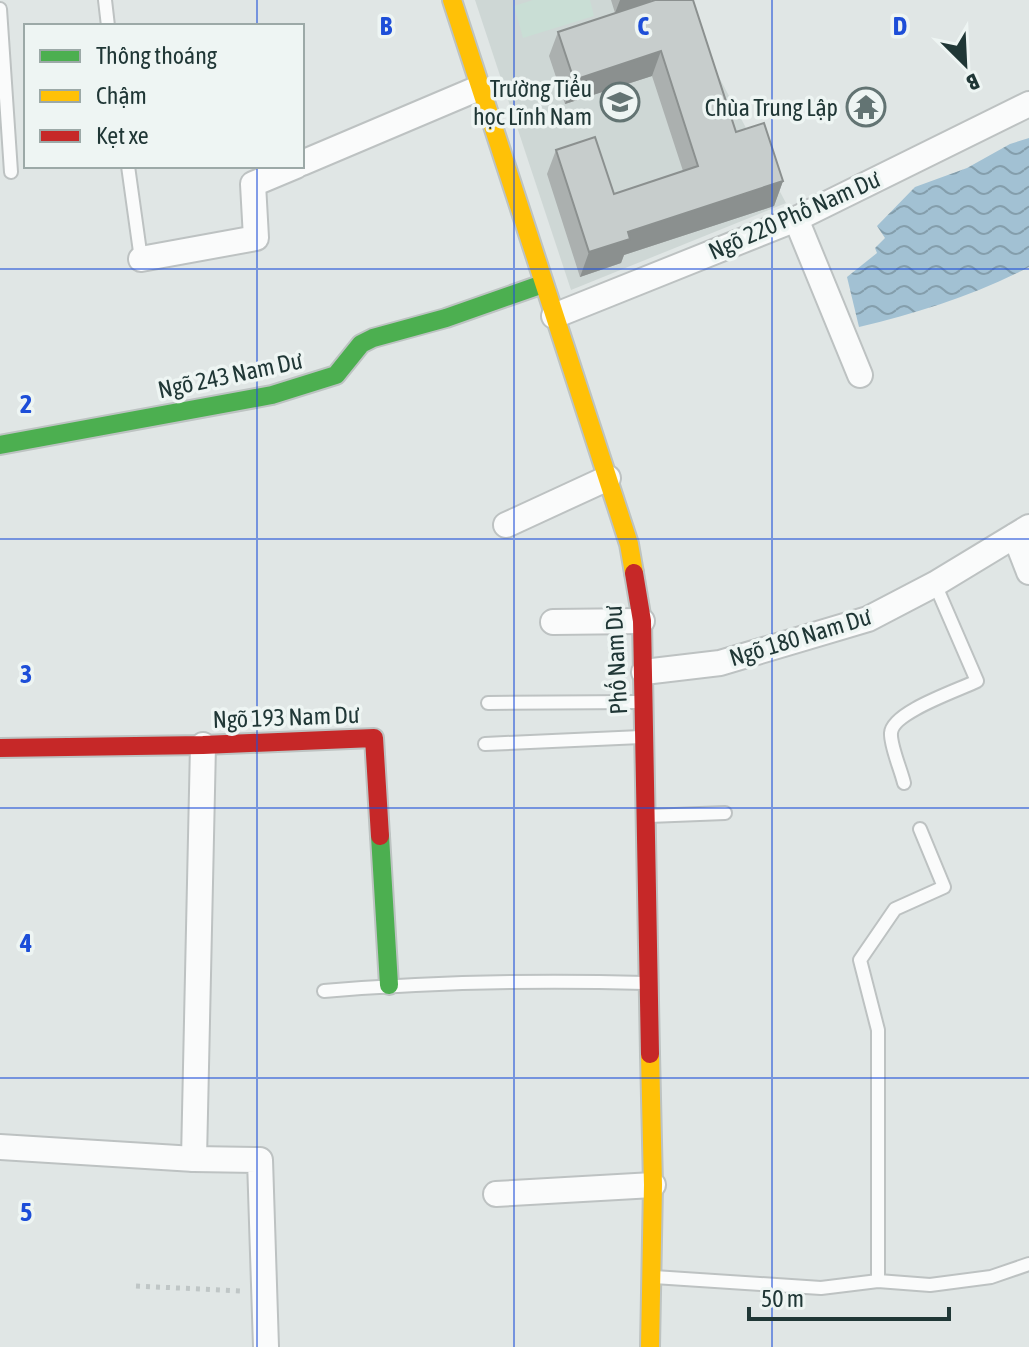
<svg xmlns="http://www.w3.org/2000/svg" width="1029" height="1347" viewBox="0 0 1029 1347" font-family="'Asap Condensed',sans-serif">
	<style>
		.built { fill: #ced7d5 }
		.pitch { fill: #c9ded5 }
		.water { fill: url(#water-waves) }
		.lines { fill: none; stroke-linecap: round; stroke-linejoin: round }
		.lane-casing { stroke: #bdc2c2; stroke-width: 16 }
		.street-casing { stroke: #bdc2c2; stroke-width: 28 }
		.fast-casing { stroke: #bdc3c2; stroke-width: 22 }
		.slow-casing { stroke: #bdc3c2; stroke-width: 22 }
		.jam-casing { stroke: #bdc3c2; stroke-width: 22 }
		.path { stroke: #bfc6c6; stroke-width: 5; stroke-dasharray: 4 6; stroke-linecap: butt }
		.lane { stroke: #fafbfb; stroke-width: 12 }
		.street { stroke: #fafbfb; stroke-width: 24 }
		.fast { stroke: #4caf50; stroke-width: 18 }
		.slow { stroke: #ffc107; stroke-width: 18 }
		.jam { stroke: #c62828; stroke-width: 18 }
		.wall { fill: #abb0af }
		.shaded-wall { fill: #8b908f }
		.building { fill: #c7cdcc; stroke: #8b908f; stroke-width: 2 }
		.grid { fill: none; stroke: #1d4ed8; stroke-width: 2; stroke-opacity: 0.55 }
		.labels { text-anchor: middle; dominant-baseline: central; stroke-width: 7; stroke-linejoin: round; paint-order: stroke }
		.poi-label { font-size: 24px; fill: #203736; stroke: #eef5f3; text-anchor: end }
		.street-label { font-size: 24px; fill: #203736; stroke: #eef5f3 }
		.grid-label { font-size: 26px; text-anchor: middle; font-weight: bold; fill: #1d4ed8; stroke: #eef5f3; stroke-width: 7; stroke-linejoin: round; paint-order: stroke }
	</style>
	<defs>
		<pattern id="water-waves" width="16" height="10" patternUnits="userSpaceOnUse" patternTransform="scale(2)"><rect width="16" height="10" fill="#a2c1d3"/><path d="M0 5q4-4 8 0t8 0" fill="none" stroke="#849eac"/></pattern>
	</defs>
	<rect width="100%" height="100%" fill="#e0e6e5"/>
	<polygon class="built" points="475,0 678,0 786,203 571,290"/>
	<polygon class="pitch" points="533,0 590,0 594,16 523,38 514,6"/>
	<path class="water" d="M1029 138V267C975 295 918 313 859 327L847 277 877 253 875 248 885 238 877 226 915 187 967 168 1010 144Z"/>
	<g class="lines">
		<g class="lane-casing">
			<g id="lane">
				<polyline points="105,0 108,26"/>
				<polyline points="0,9 11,172"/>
				<polyline points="128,166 141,259"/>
				<polyline points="488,703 640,702"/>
				<polyline points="485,744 641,737"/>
				<path d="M904 783C901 770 890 745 891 733 892 712 959 690 977 681L935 584"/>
				<polyline points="649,816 725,813"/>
				<path d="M324 991C431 982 538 980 645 983"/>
				<polyline points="654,1277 821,1288 878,1281 930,1285 991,1277 1029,1264"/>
				<polyline points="878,1281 878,1030 860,960 895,909 944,887 920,829"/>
			</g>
		</g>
		<g class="street-casing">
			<g id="street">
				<polyline points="302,163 479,88"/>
				<polyline points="796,219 860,375"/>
				<polyline points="141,259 256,238 253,184 296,166"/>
				<polyline points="554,316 796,219 1029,104"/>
				<polyline points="506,525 608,478"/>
				<polyline points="1015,536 1029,572"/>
				<polyline points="553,622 642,621"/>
				<polyline points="644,672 720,663 868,619 935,584 1029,527"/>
				<polyline points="0,1147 194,1159 260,1160 266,1347"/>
				<polyline points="194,1159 203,745"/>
				<polyline points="496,1194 653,1185"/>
			</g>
		</g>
		<g class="fast-casing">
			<g id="fast">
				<polyline points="0,445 272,395 336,375 361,344 373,338 446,318 543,284"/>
				<polyline points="380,836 389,985"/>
			</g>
		</g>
		<g class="slow-casing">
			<g id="slow">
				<polyline points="452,0 629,544 634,573"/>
				<polyline points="650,1347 653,1185 650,1054"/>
			</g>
		</g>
		<g class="jam-casing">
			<g id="jam">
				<polyline points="634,573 642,621 650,1054"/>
				<polyline points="0,748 203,745 374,738 380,836"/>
			</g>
		</g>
		<polyline class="path" points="136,1286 242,1291"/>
		<use href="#lane" class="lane"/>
		<use href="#street" class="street"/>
		<use href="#fast" class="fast"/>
		<use href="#slow" class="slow"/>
		<use href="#jam" class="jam"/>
	</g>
	<polygon class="wall" points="611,0 651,0 651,1 736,132 783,181 774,206 624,255 621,263 580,277 547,174 556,150 614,194 683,171 652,76 565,104 549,56 558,32 615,13"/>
	<g class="shaded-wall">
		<polygon points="620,0 651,0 650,2 615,13"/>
		<polygon points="661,51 652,76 565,104 574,80"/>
		<polygon points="783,181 774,206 624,255 621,263 580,277 589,252 628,232"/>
	</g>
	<polygon class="building" points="655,0 693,0 736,132 764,123 783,181 628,232 630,239 589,252 556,150 595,137 614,194 698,166 661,51 574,80 558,32"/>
	<path class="grid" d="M257 0V26M514 0V1347M772 0V1347M257 166V1347M0 269H1029M0 539H1029M0 808H1029M0 1078H1029"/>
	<defs>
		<g id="school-ring" transform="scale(2)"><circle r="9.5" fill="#eef5f3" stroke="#637473" stroke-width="1.5"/><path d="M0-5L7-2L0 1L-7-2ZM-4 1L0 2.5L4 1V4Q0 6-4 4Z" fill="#637473"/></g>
		<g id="temple-ring" transform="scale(2)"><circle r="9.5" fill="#eef5f3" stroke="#637473" stroke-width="1.5"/><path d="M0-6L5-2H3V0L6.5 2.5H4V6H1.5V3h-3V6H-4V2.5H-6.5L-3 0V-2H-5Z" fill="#637473"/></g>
	</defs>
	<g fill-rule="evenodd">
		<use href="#school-ring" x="620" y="102"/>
		<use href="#temple-ring" x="866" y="107"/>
	</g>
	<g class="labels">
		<g class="poi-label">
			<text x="592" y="88">Trường Tiểu<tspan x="592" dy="28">học Lĩnh Nam</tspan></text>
			<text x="838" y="107">Chùa Trung Lập</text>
		</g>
		<g class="street-label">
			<text transform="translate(794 215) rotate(-24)">Ngõ 220 Phố Nam Dư</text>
			<text transform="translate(230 375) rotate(-12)">Ngõ 243 Nam Dư</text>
			<text transform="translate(800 637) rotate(-17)">Ngõ 180 Nam Dư</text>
			<text transform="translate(616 660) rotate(-93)">Phố Nam Dư</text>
			<text transform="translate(286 717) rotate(-2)">Ngõ 193 Nam Dư</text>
		</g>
	</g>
	<g class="grid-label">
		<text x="386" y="35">B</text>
		<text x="643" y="35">C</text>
		<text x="900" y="35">D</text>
		<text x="26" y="413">2</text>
		<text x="26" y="683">3</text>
		<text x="26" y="952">4</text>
		<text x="26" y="1221">5</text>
	</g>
	<rect x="24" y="24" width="280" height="144" fill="#eef5f3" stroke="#9ca9a7" stroke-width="2"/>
	<rect x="40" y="50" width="40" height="12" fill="#4caf50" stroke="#9ca9a7" stroke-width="2"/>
	<text x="96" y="64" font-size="24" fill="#203736">Thông thoáng</text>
	<rect x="40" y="90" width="40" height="12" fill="#ffc107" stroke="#9ca9a7" stroke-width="2"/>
	<text x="96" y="104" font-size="24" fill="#203736">Chậm</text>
	<rect x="40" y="130" width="40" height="12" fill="#c62828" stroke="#9ca9a7" stroke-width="2"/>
	<text x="96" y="144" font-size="24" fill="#203736">Kẹt xe</text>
	<g transform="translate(965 64) rotate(156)" stroke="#eef5f3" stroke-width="6" paint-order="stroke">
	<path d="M0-6L14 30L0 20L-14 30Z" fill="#203736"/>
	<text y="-12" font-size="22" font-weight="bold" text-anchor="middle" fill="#203736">B</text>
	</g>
	<path d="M749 1307v12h200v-12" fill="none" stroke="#203736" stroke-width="4"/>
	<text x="761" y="1307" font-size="24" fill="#203736" stroke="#eef5f3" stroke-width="6" paint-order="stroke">50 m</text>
</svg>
